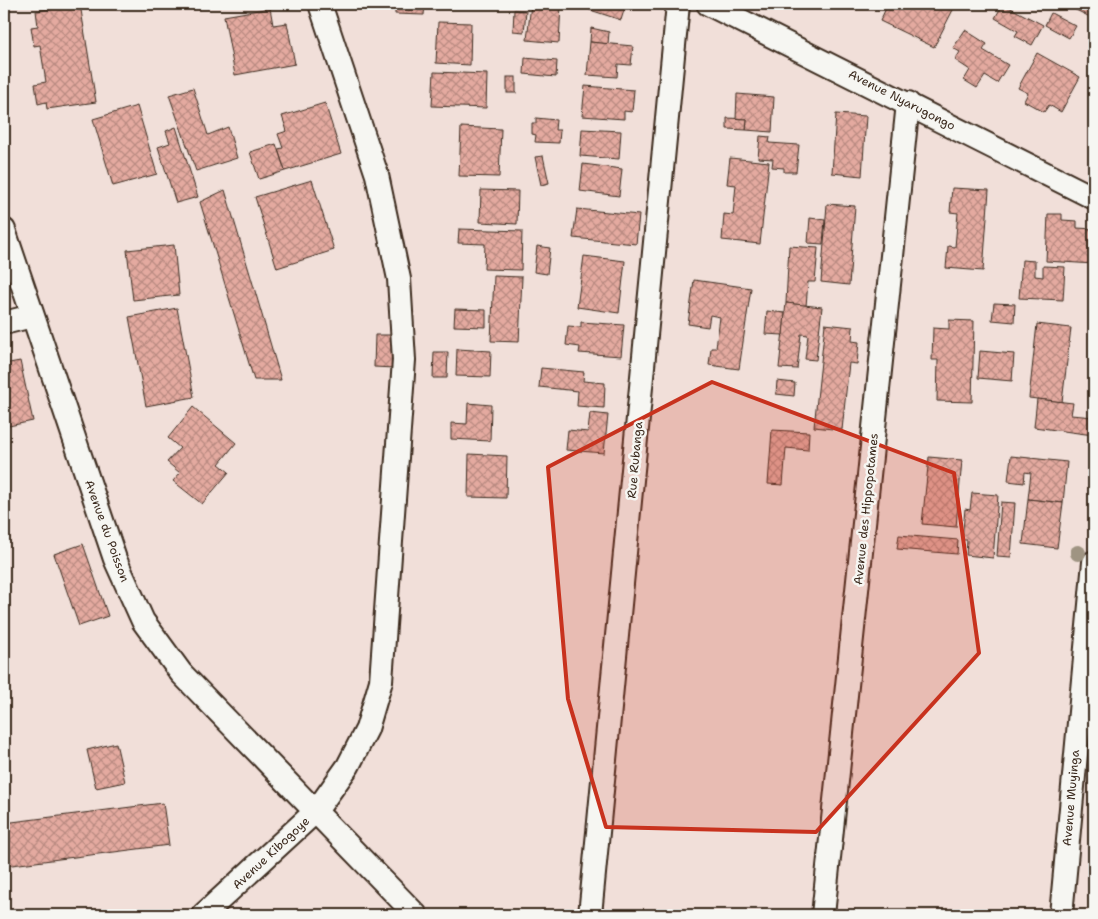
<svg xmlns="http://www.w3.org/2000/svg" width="1098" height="919" viewBox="0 0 1098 919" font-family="'Shantell Sans',sans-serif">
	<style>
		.building { fill: url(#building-cross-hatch); stroke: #3b2a1e }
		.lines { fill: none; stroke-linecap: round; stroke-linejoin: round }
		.street-casing { stroke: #3b2a1e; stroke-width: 26 }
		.street { stroke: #f6f6f2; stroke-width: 22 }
		.tree { fill: #9f9482 }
		.marked { fill: #c8321e; fill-opacity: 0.2; stroke: #c8321e; stroke-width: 4; stroke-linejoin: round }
		.labels { text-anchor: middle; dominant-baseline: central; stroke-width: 5; stroke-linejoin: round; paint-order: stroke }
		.street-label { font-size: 12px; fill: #3b2a1e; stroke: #f6f6f2 }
	</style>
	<defs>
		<pattern id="building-cross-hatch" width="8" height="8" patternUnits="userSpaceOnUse" patternTransform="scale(1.25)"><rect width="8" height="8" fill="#e4aaa0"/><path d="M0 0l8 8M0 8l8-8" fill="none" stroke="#ba8b82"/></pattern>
	</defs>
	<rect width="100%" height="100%" fill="#f1dfd9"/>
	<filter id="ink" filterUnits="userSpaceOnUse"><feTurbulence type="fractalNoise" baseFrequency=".02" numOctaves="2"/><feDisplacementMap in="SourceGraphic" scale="10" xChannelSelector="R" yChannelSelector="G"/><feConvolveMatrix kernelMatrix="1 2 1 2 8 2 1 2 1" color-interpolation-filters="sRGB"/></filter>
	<g filter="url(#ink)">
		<g class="building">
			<polygon points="80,4 96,102 47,109 46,102 38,104 35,84 46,82 40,45 34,46 31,27 38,26 36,11"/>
			<polygon points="395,4 425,4 424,15 395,14"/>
			<polygon points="531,4 561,4 559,43 527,40"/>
			<polygon points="579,4 626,4 621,20 578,6"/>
			<polygon points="888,4 956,4 934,47 880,21"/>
			<polygon points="1003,4 1043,25 1032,45 1015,36 1018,31 995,18"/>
			<polygon points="1064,4 1094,4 1094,8 1090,17"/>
			<polygon points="270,8 273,25 287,23 295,64 235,75 224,16"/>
			<polygon points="514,10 526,11 524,32 513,31"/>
			<polygon points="1051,13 1076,26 1069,38 1045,25"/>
			<polygon points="438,22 471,23 470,65 436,63"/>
			<polygon points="591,28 609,32 608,44 590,42"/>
			<polygon points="965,30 987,44 983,50 1008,65 997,83 985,76 977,88 964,80 970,70 955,60 960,52 953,48"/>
			<polygon points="590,42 633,46 631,65 618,64 617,77 587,75"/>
			<polygon points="1037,53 1080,77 1061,112 1049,105 1044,112 1024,101 1028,93 1018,88"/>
			<polygon points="525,58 557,61 556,77 524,74"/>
			<polygon points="434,72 487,74 486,108 432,106"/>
			<rect x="507" y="77" width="9" height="16"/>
			<polygon points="585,86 634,90 632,112 624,111 624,119 582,116"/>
			<polygon points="193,88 208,135 228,127 237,158 196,171 169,95"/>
			<polygon points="737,94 774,97 772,132 746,130 747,119 736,119"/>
			<polygon points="325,103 341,154 285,171 278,149 283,148 278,134 287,131 282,116"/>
			<polygon points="137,106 157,174 113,186 93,119"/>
			<polygon points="836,114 866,116 862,176 832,173"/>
			<polygon points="536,118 556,120 555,130 560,130 559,143 535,142 536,135 532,134 532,123 536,123"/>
			<polygon points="727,118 747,119 746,130 727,129"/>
			<polygon points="176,127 198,197 176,203 158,147 170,143 166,131"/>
			<polygon points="461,127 501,129 499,177 459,176"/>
			<polygon points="582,129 621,131 619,159 580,156"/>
			<polygon points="760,136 770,137 769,143 799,145 796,172 784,172 784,168 772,167 773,159 758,158"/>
			<polygon points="276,144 285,171 259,179 250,152"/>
			<polygon points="543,156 549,183 541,185 535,157"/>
			<polygon points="730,158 769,162 760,244 722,240 724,214 733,215 736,185 727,184"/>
			<polygon points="583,164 622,169 619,196 580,191"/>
			<polygon points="312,180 334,250 277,268 255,197"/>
			<polygon points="952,188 989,190 983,271 946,268 948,246 955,247 958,213 950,212"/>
			<polygon points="225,190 255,291 281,380 254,380 200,202"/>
			<polygon points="481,190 518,191 517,224 480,222"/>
			<polygon points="827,204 855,206 849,285 821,282"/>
			<polygon points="577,209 639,215 636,244 573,238"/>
			<polygon points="1048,214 1062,214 1062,220 1077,221 1077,228 1094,229 1094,264 1046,261"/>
			<polygon points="810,218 825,220 823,244 808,243"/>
			<polygon points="459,229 522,231 521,270 484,269 485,244 458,243"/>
			<polygon points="174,245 179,295 133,300 127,250"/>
			<polygon points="537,246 550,248 547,274 534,272"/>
			<polygon points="789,246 818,248 815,282 808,282 806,306 786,303"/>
			<polygon points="584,256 625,261 619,313 577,307"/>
			<polygon points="1022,260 1035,261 1035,276 1043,277 1043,266 1065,267 1063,300 1019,298"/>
			<polygon points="494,276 522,277 519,342 491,341"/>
			<polygon points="694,280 751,288 739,369 709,365 711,348 716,348 720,317 710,315 708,327 688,324"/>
			<polygon points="786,303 822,307 816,360 805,359 808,335 801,334 797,369 779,368"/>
			<polygon points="994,303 1015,304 1014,322 992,320"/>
			<polygon points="177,308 194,397 146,406 129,317"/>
			<polygon points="455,309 486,310 486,327 454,326"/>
			<polygon points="767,311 785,313 783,335 765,334"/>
			<polygon points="949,320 974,321 972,402 937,401 938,360 932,360 933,328 949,329"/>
			<polygon points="581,322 624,325 621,356 579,353 580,347 566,345 568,326 581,327"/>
			<polygon points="825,324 853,327 852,341 859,342 857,364 849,363 842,430 814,427"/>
			<polygon points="1037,324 1071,328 1062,402 1029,398"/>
			<polygon points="375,335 395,335 394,368 374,367"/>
			<polygon points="457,349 491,351 490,377 456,376"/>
			<polygon points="980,351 1014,354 1012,381 978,378"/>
			<polygon points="434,352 448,352 447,378 433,378"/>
			<polygon points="20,361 33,421 4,427 4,364"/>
			<polygon points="541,368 584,372 583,381 605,383 604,408 577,406 578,391 539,387"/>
			<polygon points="777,381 795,383 794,396 776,394"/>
			<polygon points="1037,399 1073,403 1071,415 1094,417 1093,435 1034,427"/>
			<polygon points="468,403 491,405 490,441 451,439 451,423 467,424"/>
			<polygon points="193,407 236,443 219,464 229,472 202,504 173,481 180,473 167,462 180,448 168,438"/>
			<polygon points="590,413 608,415 604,453 566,450 568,430 588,432"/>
			<polygon points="772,430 809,432 808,450 786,448 783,485 768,484"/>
			<polygon points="469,454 507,456 506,498 468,497"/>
			<polygon points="1011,456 1067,462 1063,503 1028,499 1031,473 1025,472 1024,483 1008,481"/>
			<polygon points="929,457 962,460 956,527 922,524"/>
			<polygon points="972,493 998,495 993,558 966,555 967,540 962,540 965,509 970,510"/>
			<polygon points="1028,499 1063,503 1057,548 1023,544"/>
			<polygon points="1001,502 1015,503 1011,557 997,556"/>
			<polygon points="899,535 958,540 957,554 897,549"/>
			<polygon points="83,544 108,616 79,626 54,554"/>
			<polygon points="116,743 125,782 96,788 87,750"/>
			<polygon points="163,803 169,845 4,866 4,823"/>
		</g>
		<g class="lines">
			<g class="street-casing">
				<g id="street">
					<polyline points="708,4 1094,198"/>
					<polyline points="4,230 115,559 143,621 181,673 416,915"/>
					<polyline points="4,323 32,316"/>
					<polyline points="203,915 316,811 348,766 367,729 381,681 404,360 399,279 377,175 320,4"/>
					<polyline points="590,915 678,4"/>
					<polyline points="823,915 908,103"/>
					<polyline points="1061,915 1094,562"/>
				</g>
			</g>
			<use href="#street" class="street"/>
		</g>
		<circle class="tree" cx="1078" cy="553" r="8"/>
	</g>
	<path class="marked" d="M712 382 954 473 979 653 816 832 606 827 568 699 548 467Z"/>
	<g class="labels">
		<g class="street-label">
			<text transform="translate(902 100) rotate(27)">Avenue Nyarugongo</text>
			<text transform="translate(635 460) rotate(-85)">Rue Rubanga</text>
			<text transform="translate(866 509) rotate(-84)">Avenue des Hippopotames</text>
			<text transform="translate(107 531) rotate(70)">Avenue du Poisson</text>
			<text transform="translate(1071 798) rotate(-85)">Avenue Muyinga</text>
			<text transform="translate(271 853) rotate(-43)">Avenue Kibogoye</text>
		</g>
	</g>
	<rect width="1098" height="919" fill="none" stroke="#f6f6f2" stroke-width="20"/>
	<rect x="10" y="10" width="1078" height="899" fill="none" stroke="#3b2a1e" stroke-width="2" filter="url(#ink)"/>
</svg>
